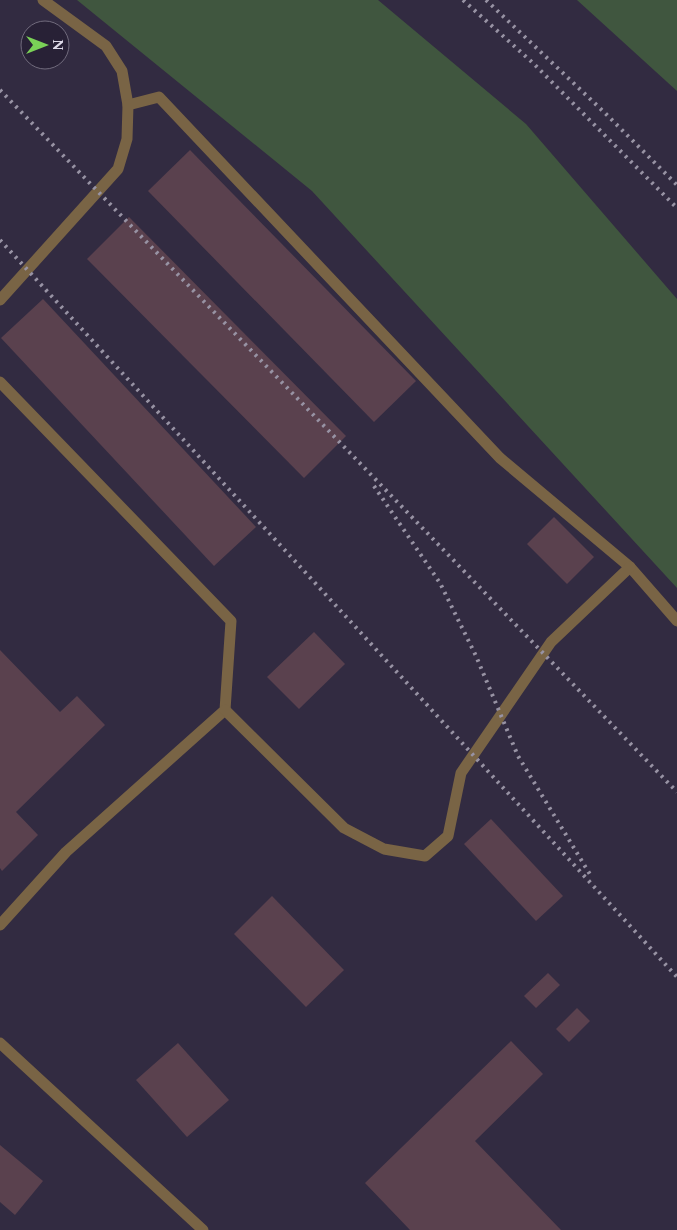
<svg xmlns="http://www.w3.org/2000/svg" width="677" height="1230" viewBox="0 0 677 1230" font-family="Spectral,serif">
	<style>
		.green { fill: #40563f }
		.building { fill: #5a414e }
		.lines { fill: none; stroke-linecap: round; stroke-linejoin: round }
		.lane { stroke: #796445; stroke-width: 11 }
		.rail { stroke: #9893a4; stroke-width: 4; stroke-dasharray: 2.5 5; stroke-linecap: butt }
	</style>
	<rect width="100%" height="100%" fill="#322b41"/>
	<g class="green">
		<polygon points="77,0 378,0 526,124 677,299 677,588 312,191"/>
		<polygon points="577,0 677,0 677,91"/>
	</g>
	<g class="building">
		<polygon points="190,150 416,381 374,422 148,191"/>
		<polygon points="129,217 346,436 304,478 87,259"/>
		<polygon points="43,299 256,527 214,566 1,338"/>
		<polygon points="554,517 594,557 567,584 527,544"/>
		<polygon points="314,632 345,664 299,709 267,677"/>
		<polygon points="0,650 60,712 77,696 105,725 16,812 38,835 2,871 0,868"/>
		<polygon points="491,819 563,896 536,921 464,844"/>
		<polygon points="272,896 344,970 306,1007 234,934"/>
		<polygon points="548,973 560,985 536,1008 524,996"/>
		<polygon points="577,1008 590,1021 569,1042 556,1029"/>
		<polygon points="511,1041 543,1074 475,1141 561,1230 410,1230 365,1183"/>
		<polygon points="178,1043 229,1100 187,1137 136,1080"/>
		<polygon points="0,1145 43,1181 15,1215 0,1202"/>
	</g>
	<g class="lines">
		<g class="lane">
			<polyline points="43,0 106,46 122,71 128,105"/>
			<polyline points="0,300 118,169 127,139 128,105 159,97 500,458 630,567 677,621"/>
			<polyline points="0,382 231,621 225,710 66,852 0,925"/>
			<polyline points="225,710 344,828 384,849 425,856 448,836 461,773 551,642 630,567"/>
			<polyline points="0,1043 203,1230"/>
		</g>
		<g class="rail">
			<polyline points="463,0 533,63 677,208"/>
			<polyline points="486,0 606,114 677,185"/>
			<polyline points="0,90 677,792"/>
			<polyline points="0,240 677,977"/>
			<polyline points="374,486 440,583 476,656 518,756 591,876"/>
		</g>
	</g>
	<g transform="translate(45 45) rotate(90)"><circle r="24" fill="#282136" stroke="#716b7d"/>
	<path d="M0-4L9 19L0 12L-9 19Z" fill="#7ad157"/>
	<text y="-8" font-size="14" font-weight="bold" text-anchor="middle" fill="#dedae8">N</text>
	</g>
</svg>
